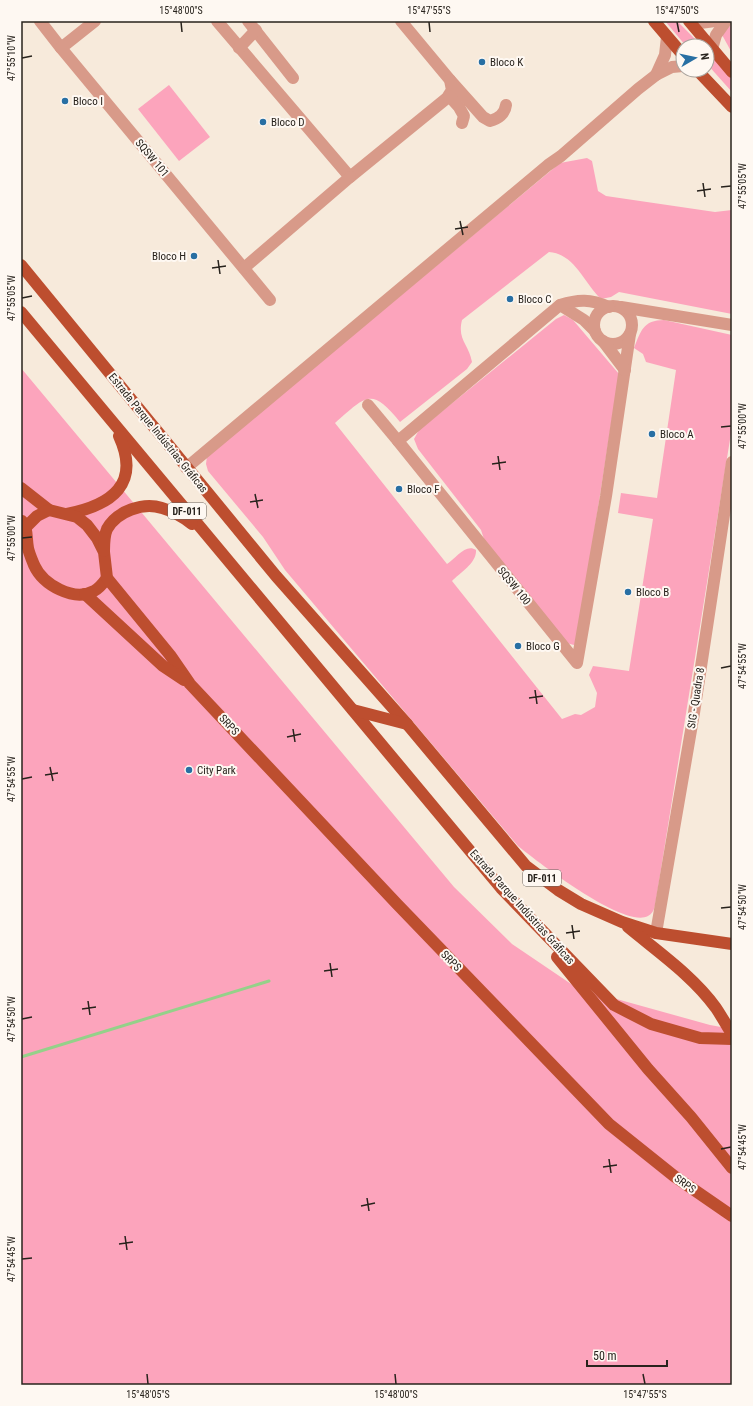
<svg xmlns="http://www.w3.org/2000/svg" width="753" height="1406" viewBox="0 0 753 1406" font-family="'Roboto Condensed',sans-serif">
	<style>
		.green { fill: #fca4bc }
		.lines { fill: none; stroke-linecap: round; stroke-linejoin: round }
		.stream { stroke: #94d189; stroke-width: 3 }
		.minor { stroke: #d89a89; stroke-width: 12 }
		.major { stroke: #bd4e2f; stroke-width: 12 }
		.ticks { fill: none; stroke: #28231d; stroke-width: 1.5 }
		.poi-dot { fill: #286fa3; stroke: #fef8f2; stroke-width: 1.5 }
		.labels { text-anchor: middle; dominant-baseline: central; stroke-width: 4; stroke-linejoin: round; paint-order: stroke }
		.shield { fill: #fef8f2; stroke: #68635d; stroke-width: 1 }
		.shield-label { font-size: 10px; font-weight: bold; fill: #28231d }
		.poi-label { font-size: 11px; fill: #28231d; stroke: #fef8f2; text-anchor: start }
		.street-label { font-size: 11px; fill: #28231d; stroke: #fef8f2 }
		.neatline { fill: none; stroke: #28231d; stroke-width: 1.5 }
		.ticks-label { font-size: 10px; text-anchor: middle; fill: #28231d }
	</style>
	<rect width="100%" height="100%" fill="#f7eadb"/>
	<g class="green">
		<polygon points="665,21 677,21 702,46 686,46"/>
		<polygon points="732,24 732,53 721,33"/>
		<polygon points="707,51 732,79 732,92 707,64"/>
		<polygon points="169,85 210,137 179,161 138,109"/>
		<path d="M587 158 592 161 598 191 606 196 715 212 732 210V314L619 292 611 297 601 299C584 283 575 254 549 252L462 320C457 340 469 344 472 362L467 369 400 422C371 386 366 396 335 423L447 564C456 558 466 543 476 550 477 563 460 573 452 581L562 719 575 714 581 715 595 707 597 693 589 675 593 666 629 671 653 519 618 513 621 493 657 498 676 370 646 362 643 354 634 348C641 331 643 320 664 320L732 335V427L657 894C655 902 656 912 648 916 624 929 538 862 518 846L285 570 263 537 208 471 206 464 207 456 560 163Z"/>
		<polygon points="564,315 573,320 619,374 577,642 574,645 566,643 486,545 481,530 418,449 414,439 419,430 556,319"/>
		<polygon points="21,368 454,887 512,944 577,988 710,1025 732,1029 732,1385 21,1385"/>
	</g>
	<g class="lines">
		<polyline class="stream" points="21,1057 269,981"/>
		<g class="minor">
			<polyline points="40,21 61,48"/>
			<polyline points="95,21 61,48 270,300"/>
			<polyline points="217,21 350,177 447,98 452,90 450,80 401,21"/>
			<polyline points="248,21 293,78"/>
			<polyline points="690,21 700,23 715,21"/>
			<polyline points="239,48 256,30"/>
			<polyline points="712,49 716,35 726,21"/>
			<polyline points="656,75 665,55 667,37"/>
			<path d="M450 80 483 117 490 121C498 119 505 114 506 105"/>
			<polyline points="449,96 459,107 464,116 462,123"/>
			<polyline points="244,268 350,177"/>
			<polyline points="560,305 584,320 595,331"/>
			<circle cx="613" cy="325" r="19"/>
			<path d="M609 307C590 299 579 299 560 305L398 441 577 663 606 496 630 334"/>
			<polyline points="621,307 732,325"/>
			<polyline points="603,341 625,370"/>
			<polyline points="368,405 398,441"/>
			<polyline points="186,468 548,165 561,156 638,89 656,75 672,67 683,66"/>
			<polyline points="656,933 694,713 732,462"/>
		</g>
		<g class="major">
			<polyline points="654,21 683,55"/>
			<polyline points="689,21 732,72"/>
			<polyline points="697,70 732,107"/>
			<polyline points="21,265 276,576 407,724 526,866 558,890 581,904 622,922 656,933 732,944"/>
			<polyline points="21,312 501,888 614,1005 651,1024 700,1038 732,1039"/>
			<polyline points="21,488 49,510"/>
			<path d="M67 514C112 505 141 484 119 436"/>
			<path d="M22 521C28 529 26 537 28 548 29 553 32 560 34 565 43 585 74 602 94 591 100 588 104 582 107 578"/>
			<polyline points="26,527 37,516 49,510 77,517 87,525 97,538 104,552 107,578 170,655 190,684 397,904 609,1124 674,1176 732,1216"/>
			<path d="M104 551C104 544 104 536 107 529 117 511 143 502 162 508 173 511 183 517 192 524"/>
			<polyline points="85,594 163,666 184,680"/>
			<polyline points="353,710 407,724"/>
			<path d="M628 927C658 952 693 976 716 1008 722 1017 727 1026 732 1034"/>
			<polyline points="557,957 648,1069 691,1117 732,1168"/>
		</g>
	</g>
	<path class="ticks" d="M181 22 182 32M429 22 430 32M677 22 679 32M22 58 32 56M703 183 705 197M721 187 731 186M697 191 711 189M460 221 463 235M455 229 468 227M218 260 220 274M212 268 226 266M22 298 32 296M721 427 731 426M498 456 500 470M492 464 506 462M255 494 258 508M250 502 263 500M22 538 32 537M721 668 731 666M535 690 537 704M529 698 543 696M293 729 295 742M287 737 301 734M50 767 53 781M45 775 58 773M22 779 32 777M721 908 731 907M572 925 574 939M566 933 580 931M330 963 332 977M324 971 338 969M88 1001 90 1015M82 1009 96 1007M22 1019 32 1017M721 1149 731 1147M609 1159 611 1173M603 1167 617 1165M367 1198 369 1211M361 1206 375 1203M125 1236 127 1250M119 1244 133 1242M22 1259 32 1258M147 1374 148 1384M395 1374 396 1384M643 1374 645 1384"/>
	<g class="poi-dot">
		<circle cx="482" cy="62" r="4"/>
		<circle cx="65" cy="101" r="4"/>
		<circle cx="263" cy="122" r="4"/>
		<circle cx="194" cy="256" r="4"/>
		<circle cx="510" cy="299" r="4"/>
		<circle cx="652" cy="434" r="4"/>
		<circle cx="399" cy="489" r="4"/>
		<circle cx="628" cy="592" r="4"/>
		<circle cx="518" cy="646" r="4"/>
		<circle cx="189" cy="770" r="4"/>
	</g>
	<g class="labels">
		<g class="shield">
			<rect x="168" y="503" width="38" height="16" rx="3"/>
			<rect x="523" y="870" width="38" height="16" rx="3"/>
		</g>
		<g class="shield-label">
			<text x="187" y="511">DF-011</text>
			<text x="542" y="878">DF-011</text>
		</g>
		<g class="poi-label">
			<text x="490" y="62">Bloco K</text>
			<text x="73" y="101">Bloco I</text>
			<text x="271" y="122">Bloco D</text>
			<text x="186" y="256" text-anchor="end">Bloco H</text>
			<text x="518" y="299">Bloco C</text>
			<text x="660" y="434">Bloco A</text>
			<text x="407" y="489">Bloco F</text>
			<text x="636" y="592">Bloco B</text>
			<text x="526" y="646">Bloco G</text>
			<text x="197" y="770">City Park</text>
		</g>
		<g class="street-label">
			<text transform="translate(152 158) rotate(50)">SQSW 101</text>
			<text transform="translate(158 433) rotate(51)">Estrada Parque Indústrias Gráficas</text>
			<text transform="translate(514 586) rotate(51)">SQSW 100</text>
			<text transform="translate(696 698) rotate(-81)">SIG - Quadra 8</text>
			<text transform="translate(229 725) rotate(47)">SRPS</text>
			<text transform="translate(522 907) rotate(48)">Estrada Parque Indústrias Gráficas</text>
			<text transform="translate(451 961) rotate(46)">SRPS</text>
			<text transform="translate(685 1184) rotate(36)">SRPS</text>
		</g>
	</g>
	<rect width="753" height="1406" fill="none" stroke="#fef8f2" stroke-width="44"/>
	<g transform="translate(695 58) rotate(81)"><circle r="19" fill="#fef8f2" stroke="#a8a39d"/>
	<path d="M0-3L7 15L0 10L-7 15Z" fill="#286fa3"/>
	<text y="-6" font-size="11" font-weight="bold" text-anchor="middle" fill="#28231d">N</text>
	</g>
	<path d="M587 1360v6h80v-6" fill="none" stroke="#28231d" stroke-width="2"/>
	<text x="593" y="1360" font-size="12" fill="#28231d" stroke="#fef8f2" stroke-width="3" paint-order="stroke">50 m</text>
	<rect x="22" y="22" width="709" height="1362" class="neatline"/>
	<g class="ticks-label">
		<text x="181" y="14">15°48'00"S</text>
		<text x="429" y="14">15°47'55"S</text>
		<text x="677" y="14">15°47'50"S</text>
		<text transform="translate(11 58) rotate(-90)" y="4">47°55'10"W</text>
		<text transform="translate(742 186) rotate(-90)" y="4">47°55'05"W</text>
		<text transform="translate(11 298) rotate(-90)" y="4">47°55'05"W</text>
		<text transform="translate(742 426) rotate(-90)" y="4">47°55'00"W</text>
		<text transform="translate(11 538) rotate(-90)" y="4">47°55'00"W</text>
		<text transform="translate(742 666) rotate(-90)" y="4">47°54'55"W</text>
		<text transform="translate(11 779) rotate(-90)" y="4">47°54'55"W</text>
		<text transform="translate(742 907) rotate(-90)" y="4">47°54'50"W</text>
		<text transform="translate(11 1019) rotate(-90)" y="4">47°54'50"W</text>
		<text transform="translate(742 1147) rotate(-90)" y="4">47°54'45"W</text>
		<text transform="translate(11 1259) rotate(-90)" y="4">47°54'45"W</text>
		<text x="148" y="1398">15°48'05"S</text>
		<text x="396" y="1398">15°48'00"S</text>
		<text x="645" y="1398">15°47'55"S</text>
	</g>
</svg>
